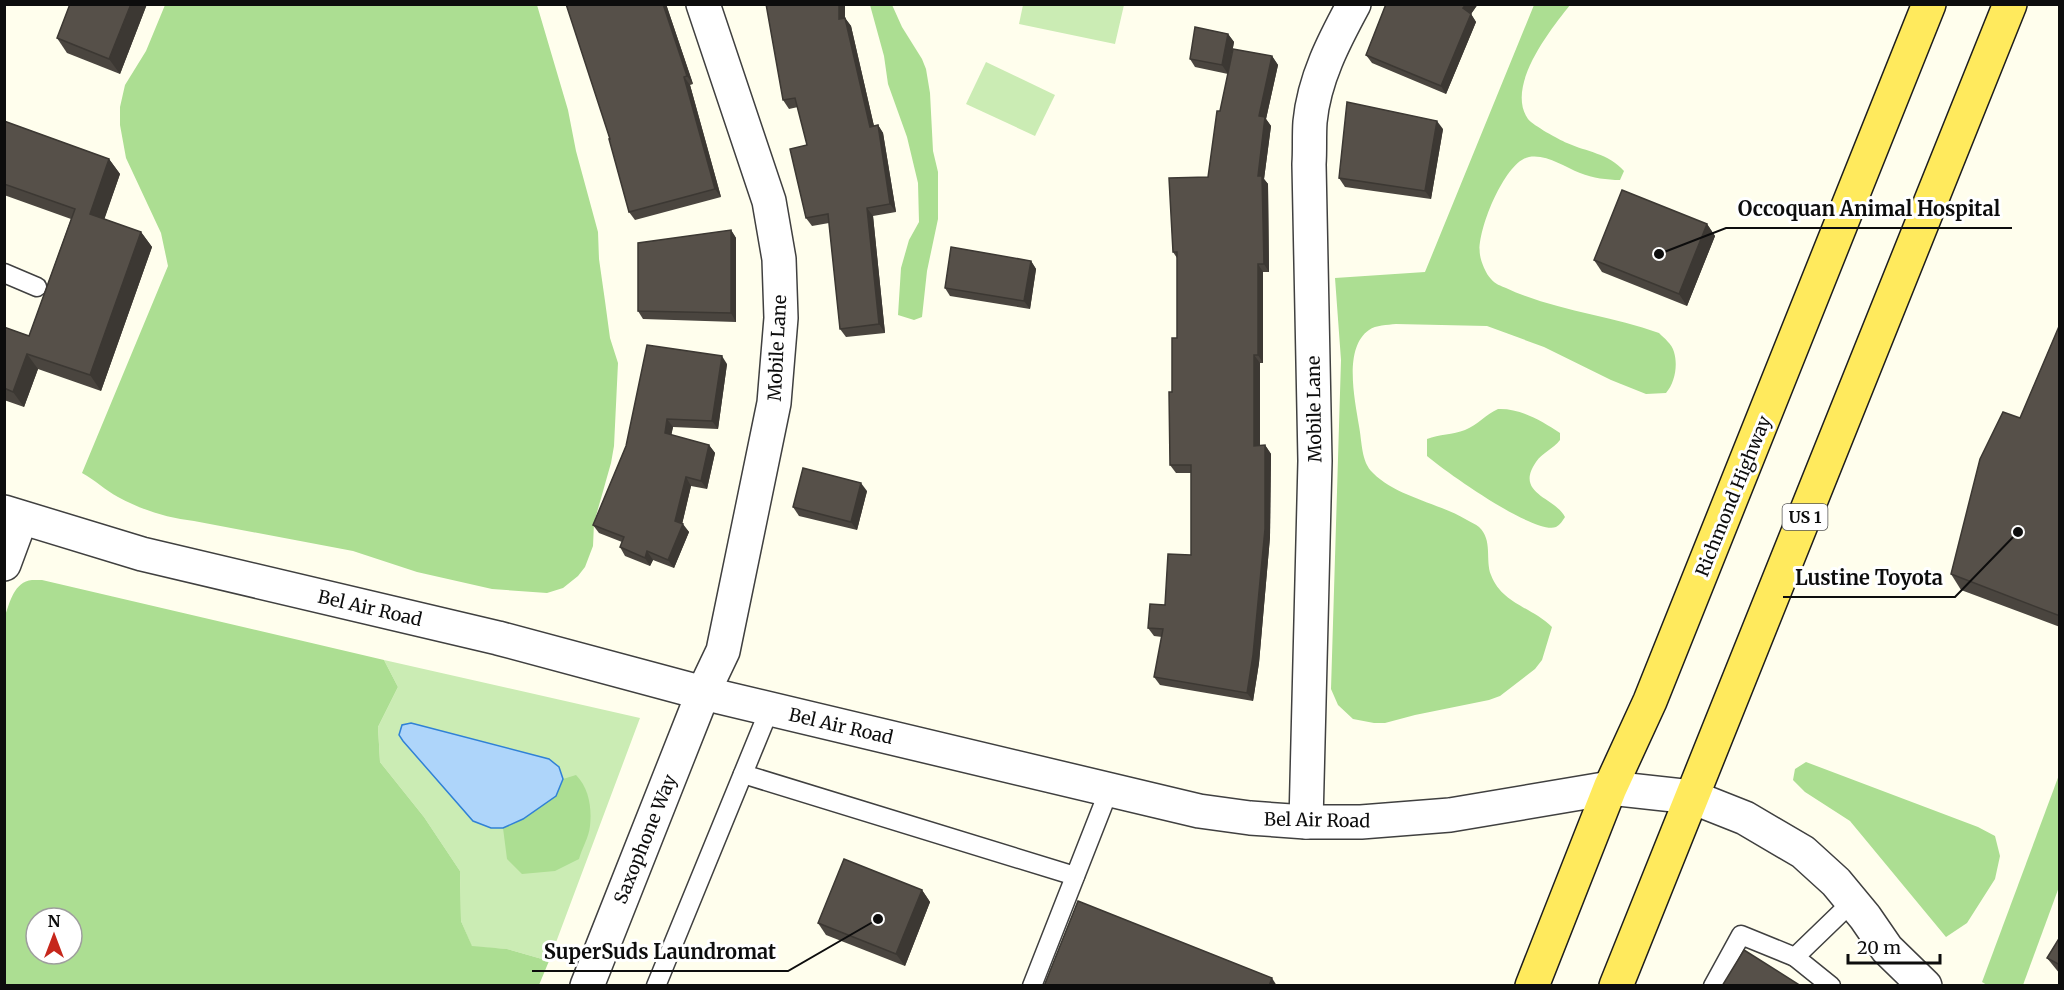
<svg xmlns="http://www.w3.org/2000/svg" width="2064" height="990" viewBox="0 0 2064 990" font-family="Merriweather,serif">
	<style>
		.green { fill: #cbecb4 }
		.forest { fill: #acde92; fill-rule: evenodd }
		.water { fill: #aed5fa; stroke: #3081d6; stroke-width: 1.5 }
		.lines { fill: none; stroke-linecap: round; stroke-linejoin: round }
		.lane-casing { stroke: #404040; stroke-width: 21 }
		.street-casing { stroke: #404040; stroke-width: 36 }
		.primary-casing { stroke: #1e1e1e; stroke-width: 36 }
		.lane { stroke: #fff; stroke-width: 18 }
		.street { stroke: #fff; stroke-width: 33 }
		.primary { stroke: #ffea5d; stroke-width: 33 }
		.wall { fill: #4a453f }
		.shaded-wall { fill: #3c3833 }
		.building { fill: #565049; stroke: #3c3833; stroke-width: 1.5 }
		.labels { text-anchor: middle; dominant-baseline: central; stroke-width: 6; stroke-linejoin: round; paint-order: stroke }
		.shield { fill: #fff; stroke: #565656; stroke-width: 1.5 }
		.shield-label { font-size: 16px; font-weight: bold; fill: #0d0d0d }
		.street-label { font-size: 18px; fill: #0d0d0d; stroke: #fff }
		.leader { fill: none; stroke: #0d0d0d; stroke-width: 2 }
		.callout-dot { fill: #0d0d0d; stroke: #fff; stroke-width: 2 }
		.callout-label { font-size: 20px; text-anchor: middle; font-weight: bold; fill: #0d0d0d; stroke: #fff; stroke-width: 6; stroke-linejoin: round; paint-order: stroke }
	</style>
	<rect width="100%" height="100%" fill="#fffeed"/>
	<g class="green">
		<polygon points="1023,5 1023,4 1124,5 1115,44 1019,24"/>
		<polygon points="986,62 1055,95 1035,136 966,104"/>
		<polygon points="384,660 640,718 549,961 507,949 472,947 461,921 460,871 424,817 380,762 378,727 398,687"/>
	</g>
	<g class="forest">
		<path d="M165 5H537L568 110 576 151 598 232 599 259 605 301 610 338 618 363 614 446 611 463 594 523 593 546 585 567 578 576 563 588 547 593 492 589 417 572 353 551 194 521C167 518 142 510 118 497 105 490 95 480 82 473L168 266 161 233 126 158 120 125V107L125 85 146 51Z"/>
		<polygon points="870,5 892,5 893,7 902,27 922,59 926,69 930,93 933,151 938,172 938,219 927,271 922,317 914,320 898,315 901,268 909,240 919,222 918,183 907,137 888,84 884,56"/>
		<path d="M1534 5H1570C1551 29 1505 86 1528 119 1534 126 1558 139 1567 143 1587 152 1608 153 1624 171L1620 180C1607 180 1593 178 1580 173 1564 167 1547 154 1529 157 1505 161 1476 232 1480 255 1481 262 1486 274 1491 279 1495 284 1501 286 1506 288 1555 311 1609 315 1659 333 1664 338 1672 344 1674 352 1678 365 1675 383 1666 393L1646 394 1611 380 1544 347 1487 326 1396 324C1387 325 1376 325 1369 330 1343 348 1355 400 1359 426 1362 441 1361 462 1373 473 1397 497 1439 503 1467 520 1470 522 1476 524 1479 527 1493 540 1485 560 1491 575 1502 604 1532 607 1552 627L1542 660 1535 669 1500 696 1489 700 1415 715 1385 723H1374L1353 719 1338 705 1331 689 1341 360 1335 278 1425 272Z"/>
		<path d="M1498 409C1520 408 1542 421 1560 433V440C1553 449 1542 453 1536 462 1514 494 1555 497 1565 517 1563 520 1560 525 1556 527 1534 535 1446 472 1427 456V439C1439 434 1453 435 1465 430 1478 425 1486 414 1498 409Z"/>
		<path d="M32 580H42L384 660 398 687 378 727 380 762 424 817 460 871 461 921 472 946 507 949 549 961 539 985H5V616C10 602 14 582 32 580ZM36 918H72V954H36Z"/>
		<polygon points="1806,762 1978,827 1995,836 2000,856 1995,879 1967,923 1946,937 1850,821 1805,792 1793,780 1795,769"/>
		<path d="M576 775C589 788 592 808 590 826 589 837 582 848 579 859L555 871 522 874 507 859 503 828 523 819 556 796 563 779Z"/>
		<polygon points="2059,775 2059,887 2023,985 1987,985 1982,982"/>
	</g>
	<polygon class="water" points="411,723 549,759 559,767 563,779 556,796 523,819 503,828 491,828 473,821 403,741 399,735 402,725"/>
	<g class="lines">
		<g class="lane-casing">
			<g id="lane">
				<polyline points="4,273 37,287"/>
				<polyline points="743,774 1075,876"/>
				<polyline points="1795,957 1831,986"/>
				<polyline points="656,986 770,708"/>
				<polyline points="1032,986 1109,790"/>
				<polyline points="1713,986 1741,935 1795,957 1853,901"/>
			</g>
		</g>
		<g class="street-casing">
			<g id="street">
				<polyline points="4,512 142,554 498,638 703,693 1199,811 1250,818 1306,822 1361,822 1450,815 1610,788 1692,797 1745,818 1803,852 1836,882 1865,917 1887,949 1925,986"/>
				<polyline points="4,564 21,518"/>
				<path d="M1306 822 1315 461 1309 164C1310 150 1309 136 1310 122 1314 79 1334 41 1354 4"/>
				<polyline points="587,986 703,693 723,651 774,403 781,318 779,259 769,201 703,4"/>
			</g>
		</g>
		<g class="primary-casing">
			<g id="primary">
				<polyline points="1532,986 1610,788 1650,701 1929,4"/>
				<polyline points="1616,986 2010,4"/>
			</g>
		</g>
		<use href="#lane" class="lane"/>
		<use href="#street" class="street"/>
		<use href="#primary" class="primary"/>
	</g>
	<g class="wall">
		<polygon points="70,4 147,4 120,74 67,53 57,38"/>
		<polygon points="666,4 693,84 690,85 721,197 635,220 629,212 610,139"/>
		<polygon points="845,4 845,18 851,26 874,126 878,125 883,133 896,212 873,216 885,333 846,337 840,329 829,223 812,226 806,218 807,145 798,107 789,109 783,100"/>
		<polygon points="1386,4 1478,4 1471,14 1476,22 1446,94 1372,63 1366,55"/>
		<polygon points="1228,34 1234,42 1228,74 1195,67 1190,59"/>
		<polygon points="1272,56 1278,65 1266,119 1271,126 1264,179 1268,184 1269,272 1263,272 1263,363 1260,363 1260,445 1265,445 1271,454 1270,537 1259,663 1253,701 1160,685 1154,677 1162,637 1154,636 1148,628 1165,605 1191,555 1191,473 1176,473 1170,465 1172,392 1177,338 1177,258 1173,252 1208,177 1220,111"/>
		<polygon points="4,121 109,159 120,174 104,219 141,232 152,247 101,391 38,369 24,407 4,400 4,327 29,336 71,219 4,195"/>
		<polygon points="1443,129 1431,199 1345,187 1339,178"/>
		<polygon points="1707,224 1715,236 1687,306 1602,272 1594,260"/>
		<polygon points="731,230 736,238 736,322 643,319 638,311"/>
		<polygon points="1031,261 1036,269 1030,309 950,296 945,288"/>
		<polygon points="2060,324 2060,627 1961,590 1951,574 2020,418"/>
		<polygon points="727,364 718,429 673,427 671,435 709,445 715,453 707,489 691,486 682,524 689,532 674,568 653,560 650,566 625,556 620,547 622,542 599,533 593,525 626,446"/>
		<polygon points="867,491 857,530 799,516 793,507"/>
		<polygon points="922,890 930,902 905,966 826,935 818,923"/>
		<polygon points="2060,937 2060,974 2047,958"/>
	</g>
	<g class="shaded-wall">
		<polygon points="131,4 147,4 120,74 109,59"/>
		<polygon points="663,4 666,4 693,84 687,76"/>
		<polygon points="839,4 845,4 845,27 839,19"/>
		<polygon points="1466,4 1478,4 1471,14 1476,22 1446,94 1441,86 1463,8"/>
		<polygon points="845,18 851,26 876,135 870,127"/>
		<polygon points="1228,34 1234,42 1228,74 1222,65"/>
		<polygon points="1272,56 1278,65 1266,119 1271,126 1264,179 1268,184 1269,272 1264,264 1258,176 1259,116"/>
		<polygon points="684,77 690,85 721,197 715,189"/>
		<polygon points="1437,121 1443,129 1431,199 1425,191"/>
		<polygon points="878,125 883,133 896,212 890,204"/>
		<polygon points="109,159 120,174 101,229 90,214"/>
		<polygon points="867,208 873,216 885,333 879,324"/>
		<polygon points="1707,224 1715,236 1687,306 1679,294"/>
		<polygon points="731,230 736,238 736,322 731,313"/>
		<polygon points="141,232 152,247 101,391 90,375"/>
		<polygon points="1031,261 1036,269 1030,309 1024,301"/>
		<polygon points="1258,264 1263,272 1263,363 1258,355"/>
		<polygon points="27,354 38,369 24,407 13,392"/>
		<polygon points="1254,355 1260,363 1260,454 1254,446"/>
		<polygon points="722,356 727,364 718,429 712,421"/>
		<polygon points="667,419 673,427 670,442 665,433"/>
		<polygon points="709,445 715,453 707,489 701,481"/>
		<polygon points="1265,445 1271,454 1270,537 1259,663 1253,701 1247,693"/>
		<polygon points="686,477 691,486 681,529 675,521"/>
		<polygon points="861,483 867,491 857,530 851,522"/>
		<polygon points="683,524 689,532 674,568 668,560"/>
		<polygon points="647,551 653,560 650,566 645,558"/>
		<polygon points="922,890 930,902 905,966 896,954"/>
		<polygon points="1272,978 1277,986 1269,986"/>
	</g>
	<g class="building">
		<polygon points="70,4 131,4 109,59 57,38"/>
		<polygon points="566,4 663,4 687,76 684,77 715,189 629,212 609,139 610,139"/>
		<polygon points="766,4 839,4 839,19 845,18 870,127 878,125 890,204 867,208 879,324 840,329 828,214 806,218 790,149 807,145 795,98 783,100"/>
		<polygon points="1386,4 1466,4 1463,8 1471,14 1441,86 1366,55"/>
		<polygon points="1195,27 1228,34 1222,65 1190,59"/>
		<polygon points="1233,49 1272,56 1259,116 1265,117 1258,176 1262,176 1264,264 1258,264 1258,355 1254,355 1254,446 1265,445 1265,529 1253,655 1247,693 1154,677 1163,629 1148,628 1150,604 1165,605 1168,554 1191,555 1191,465 1170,465 1169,392 1172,392 1172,338 1177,338 1177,252 1173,252 1169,178 1208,177 1217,111 1220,111"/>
		<polygon points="1347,102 1437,121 1425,191 1339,178"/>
		<polygon points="4,121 109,159 90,214 141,232 90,375 27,354 13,392 4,388 4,327 29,336 75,209 4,184"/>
		<polygon points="1622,190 1707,224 1679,294 1594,260"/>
		<polygon points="731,230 731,313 638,311 638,243"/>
		<polygon points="951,247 1031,261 1024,301 945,288"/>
		<polygon points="2060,324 2060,616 1951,574 1980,459 2003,412 2020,418"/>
		<polygon points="647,345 722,356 712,421 667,419 665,433 709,445 701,481 686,477 675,521 683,524 668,560 647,551 645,558 620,547 624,537 593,525 626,446"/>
		<polygon points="803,468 861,483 851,522 793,507"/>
		<polygon points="844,859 922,890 896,954 818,923"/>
		<polygon points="1078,901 1272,978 1269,986 1044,986"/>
		<polygon points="2060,937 2060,965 2047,958"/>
		<polygon points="1744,950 1801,986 1722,986"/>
	</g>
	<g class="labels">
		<rect class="shield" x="1782.5" y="504" width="45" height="26" rx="4.5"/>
		<g class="shield-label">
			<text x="1805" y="517">US 1</text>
		</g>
		<g class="street-label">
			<text transform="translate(777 348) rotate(-87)">Mobile Lane</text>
			<text transform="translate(1314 409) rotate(-91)">Mobile Lane</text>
			<text transform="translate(1733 496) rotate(-68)">Richmond Highway</text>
			<text transform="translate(370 608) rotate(13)">Bel Air Road</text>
			<text transform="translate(841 726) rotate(13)">Bel Air Road</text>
			<text transform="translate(1317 820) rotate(1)">Bel Air Road</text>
			<text transform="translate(645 839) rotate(-68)">Saxophone Way</text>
		</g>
	</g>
	<path class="leader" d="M1659 254L1726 228H2012M2018 532L1955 597H1783M878 919L788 971H532"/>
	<g class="callout-dot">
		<circle cx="1659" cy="254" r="6"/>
		<circle cx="2018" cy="532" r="6"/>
		<circle cx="878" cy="919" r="6"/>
	</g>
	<g class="callout-label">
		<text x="1869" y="216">Occoquan Animal Hospital</text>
		<text x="1869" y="585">Lustine Toyota</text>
		<text x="660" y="959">SuperSuds Laundromat</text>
	</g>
	<rect width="2064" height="990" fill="none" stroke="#0d0d0d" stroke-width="12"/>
	<g transform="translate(54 936)"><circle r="28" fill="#ffffff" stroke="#9e9e9e" stroke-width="1.5"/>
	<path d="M0-4.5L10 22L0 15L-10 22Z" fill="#c6271c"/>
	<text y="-9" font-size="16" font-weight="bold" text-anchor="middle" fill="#0d0d0d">N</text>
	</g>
	<path d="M1848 954v9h92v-9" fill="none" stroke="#0d0d0d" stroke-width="3"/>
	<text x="1857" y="954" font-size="18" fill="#0d0d0d" stroke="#ffffff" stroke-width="4.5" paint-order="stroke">20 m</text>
</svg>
